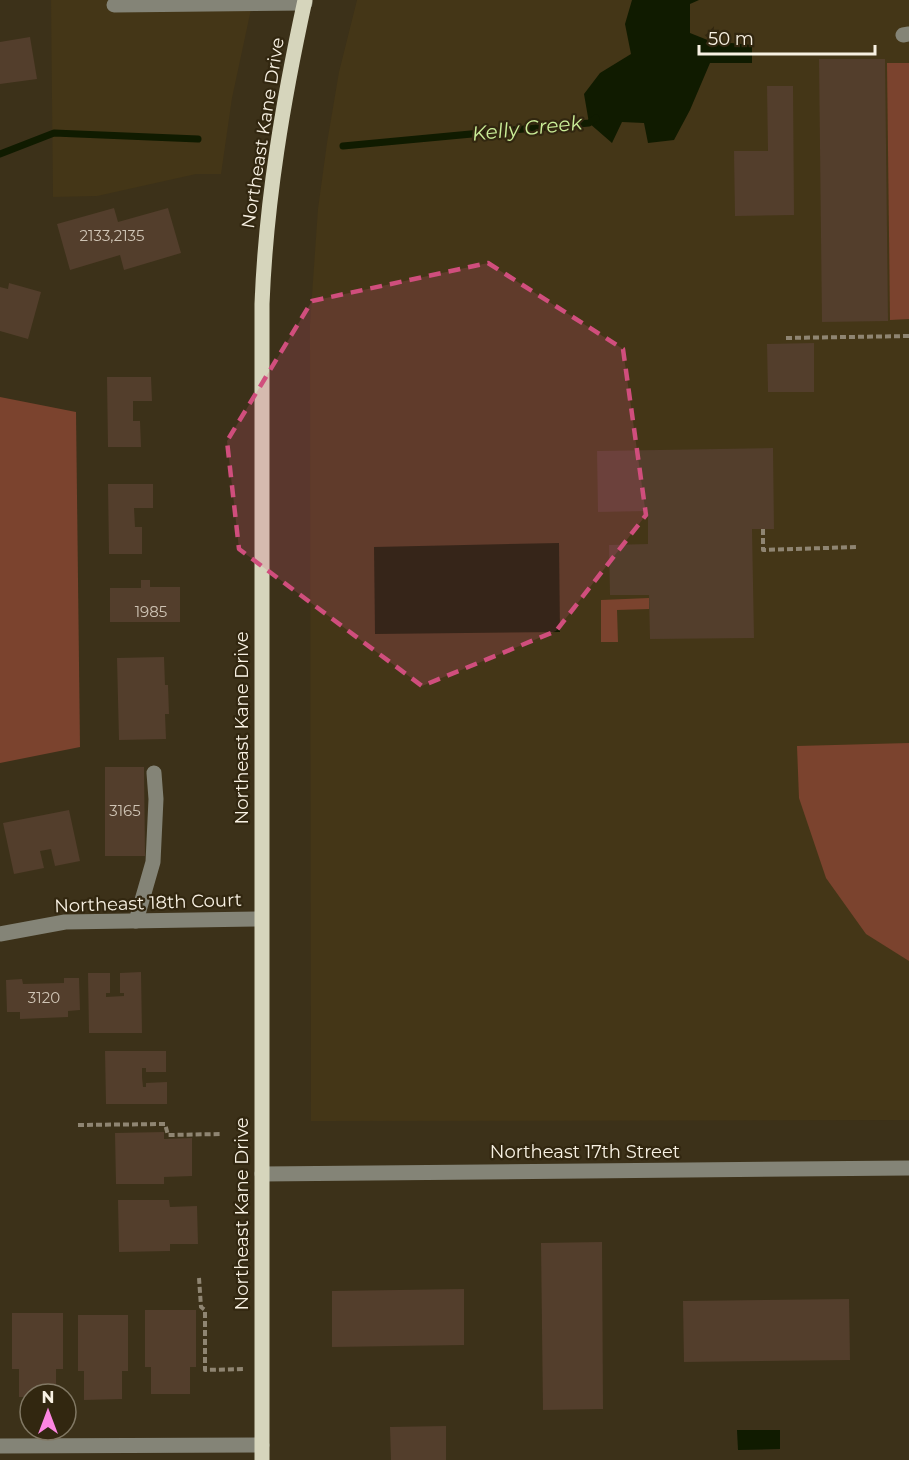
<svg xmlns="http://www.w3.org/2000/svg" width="909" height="1460" viewBox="0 0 909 1460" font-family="Montserrat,sans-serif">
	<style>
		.built { fill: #443617 }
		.green { fill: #7b432e }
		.water { fill: #101b00 }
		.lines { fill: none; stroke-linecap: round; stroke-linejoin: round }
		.stream { stroke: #101b00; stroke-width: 7 }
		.building { fill: #533e2c }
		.path { stroke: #8f8572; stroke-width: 4; stroke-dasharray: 6 3; stroke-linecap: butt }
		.minor { stroke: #848477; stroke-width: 15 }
		.major { stroke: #d6d5bc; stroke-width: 15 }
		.marked { fill: #d04e7d; fill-opacity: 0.2; stroke: #d04e7d; stroke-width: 4.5; stroke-dasharray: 12 8; stroke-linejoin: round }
		.labels { text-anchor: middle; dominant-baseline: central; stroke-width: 4.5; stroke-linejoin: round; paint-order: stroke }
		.number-label { font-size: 15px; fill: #cfc4b5 }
		.street-label { font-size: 18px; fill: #f8f1e3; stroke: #322710 }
		.water-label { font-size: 20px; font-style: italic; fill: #caee98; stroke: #322710 }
	</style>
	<rect width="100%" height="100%" fill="#3c3119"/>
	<g class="built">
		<polygon points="51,0 253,0 232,98 221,174 196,174 97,196 53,197"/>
		<polygon points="357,0 909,0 909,1120 311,1121 310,324 318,209 327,143 339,72"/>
	</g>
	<g class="green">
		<polygon points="887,63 909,63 909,319 890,320"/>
		<polygon points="0,397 76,412 80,747 0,763"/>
		<polygon points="649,598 649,609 617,610 618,642 601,642 601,600"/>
		<polygon points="909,743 909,961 866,934 826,878 799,798 797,746"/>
	</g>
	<g class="water">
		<polygon points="632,0 699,0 690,4 690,33 710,41 752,45 752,63 710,63 690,110 674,140 648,143 644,123 622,122 612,143 589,123 584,94 600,73 631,54 625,24"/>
		<polygon points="559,543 560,632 375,634 374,547"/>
		<polygon points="737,1430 780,1430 780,1449 738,1450"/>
	</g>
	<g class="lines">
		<g class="stream">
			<polyline points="343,146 589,123 596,118"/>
			<polyline points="0,154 54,133 198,139"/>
		</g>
	</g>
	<g class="building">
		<polygon points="30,37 37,79 0,84 0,42"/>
		<polygon points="819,59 885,59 888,321 822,322"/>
		<polygon points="767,86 793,86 794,215 735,216 734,151 768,151"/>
		<polygon points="114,208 118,222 168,208 181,253 124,270 120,255 70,270 57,224"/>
		<polygon points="9,283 41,292 28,339 0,331 0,287 8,289"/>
		<polygon points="814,343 814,392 768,392 767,344"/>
		<polygon points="107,377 151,377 152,401 133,401 133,421 140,421 141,447 108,447"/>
		<polygon points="773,448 774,529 752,529 754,638 650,639 649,595 610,595 609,545 648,544 648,511 598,512 597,451"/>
		<polygon points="108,484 153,484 153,508 134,508 135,527 142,527 142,554 109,554"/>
		<polygon points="141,580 150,580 150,587 180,587 180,622 110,622 110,588 141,588"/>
		<polygon points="164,657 165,685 168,685 169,714 165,714 166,739 119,740 117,658"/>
		<polygon points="105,767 144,767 145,856 105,856"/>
		<polygon points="69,810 80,861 55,866 51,849 40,851 44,868 14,874 3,823"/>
		<polygon points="141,972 142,1033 89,1033 88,973 110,973 110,993 106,993 106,997 124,996 124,993 120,993 120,973"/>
		<polygon points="64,978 79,978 80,1010 68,1011 68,1017 20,1019 20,1012 7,1012 6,980 22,979 23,984 64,983"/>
		<polygon points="105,1051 166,1051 166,1072 146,1072 146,1068 142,1068 142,1077 143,1087 146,1087 146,1083 167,1082 167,1104 106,1104"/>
		<polygon points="164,1132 164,1139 192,1138 192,1176 164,1177 164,1184 116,1184 115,1133"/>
		<polygon points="118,1200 169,1200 170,1207 197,1206 198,1244 170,1244 170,1251 119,1252"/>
		<polygon points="602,1242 603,1409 543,1410 541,1243"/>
		<polygon points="464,1289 464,1345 332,1347 332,1291"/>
		<polygon points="849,1299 850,1360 684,1362 683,1301"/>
		<polygon points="145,1310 196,1310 196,1367 190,1367 190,1394 151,1394 151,1367 145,1367"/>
		<polygon points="12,1313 63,1313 63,1369 56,1369 56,1394 30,1394 30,1397 19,1397 19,1369 12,1369"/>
		<polygon points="78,1315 128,1315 128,1371 122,1371 122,1399 84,1400 84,1371 78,1371"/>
		<polygon points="446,1426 446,1460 391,1460 390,1427"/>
	</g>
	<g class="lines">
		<g class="path">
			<polyline points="786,338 909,336"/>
			<polyline points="763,529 763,550 857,547"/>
			<polyline points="78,1125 165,1124 168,1135 221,1134"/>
			<polyline points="199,1278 201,1307 205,1310 205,1370 243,1369"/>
		</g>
		<g class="minor">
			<polyline points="114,5 305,3"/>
			<polyline points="903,35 909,34"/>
			<polyline points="136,921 153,862 156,799 154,773"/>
			<polyline points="0,934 65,922 261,919"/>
			<polyline points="262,1174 909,1168"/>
			<polyline points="0,1446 262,1445"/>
		</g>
		<path class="major" d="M262 1460V304C266 201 283 101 305 0"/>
	</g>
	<path class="marked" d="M488 263 623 349 646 515 556 631 422 686 239 549 227 441 312 301Z"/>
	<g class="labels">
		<g class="number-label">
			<text x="112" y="235">2133,2135</text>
			<text x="151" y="611">1985</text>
			<text x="125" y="810">3165</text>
			<text x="44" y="997">3120</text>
		</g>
		<g class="street-label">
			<text transform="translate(263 133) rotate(-81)">Northeast Kane Drive</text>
			<text transform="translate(242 728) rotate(-90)">Northeast Kane Drive</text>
			<text transform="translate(148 903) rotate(-2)">Northeast 18th Court</text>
			<text x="585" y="1152">Northeast 17th Street</text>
			<text transform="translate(242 1214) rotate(-90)">Northeast Kane Drive</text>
		</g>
		<g class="water-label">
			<text transform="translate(527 128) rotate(-6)">Kelly Creek</text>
		</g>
	</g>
	<g transform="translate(48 1412)"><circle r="28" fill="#322710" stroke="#817864" stroke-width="1.5"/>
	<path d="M0-4.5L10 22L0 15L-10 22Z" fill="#fd86e1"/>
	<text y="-9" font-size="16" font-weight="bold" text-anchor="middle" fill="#f8f1e3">N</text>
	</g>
	<path d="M699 45v9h176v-9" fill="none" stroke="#f8f1e3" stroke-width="3"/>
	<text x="708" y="45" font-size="18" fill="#f8f1e3" stroke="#322710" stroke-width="4.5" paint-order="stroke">50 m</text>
</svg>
